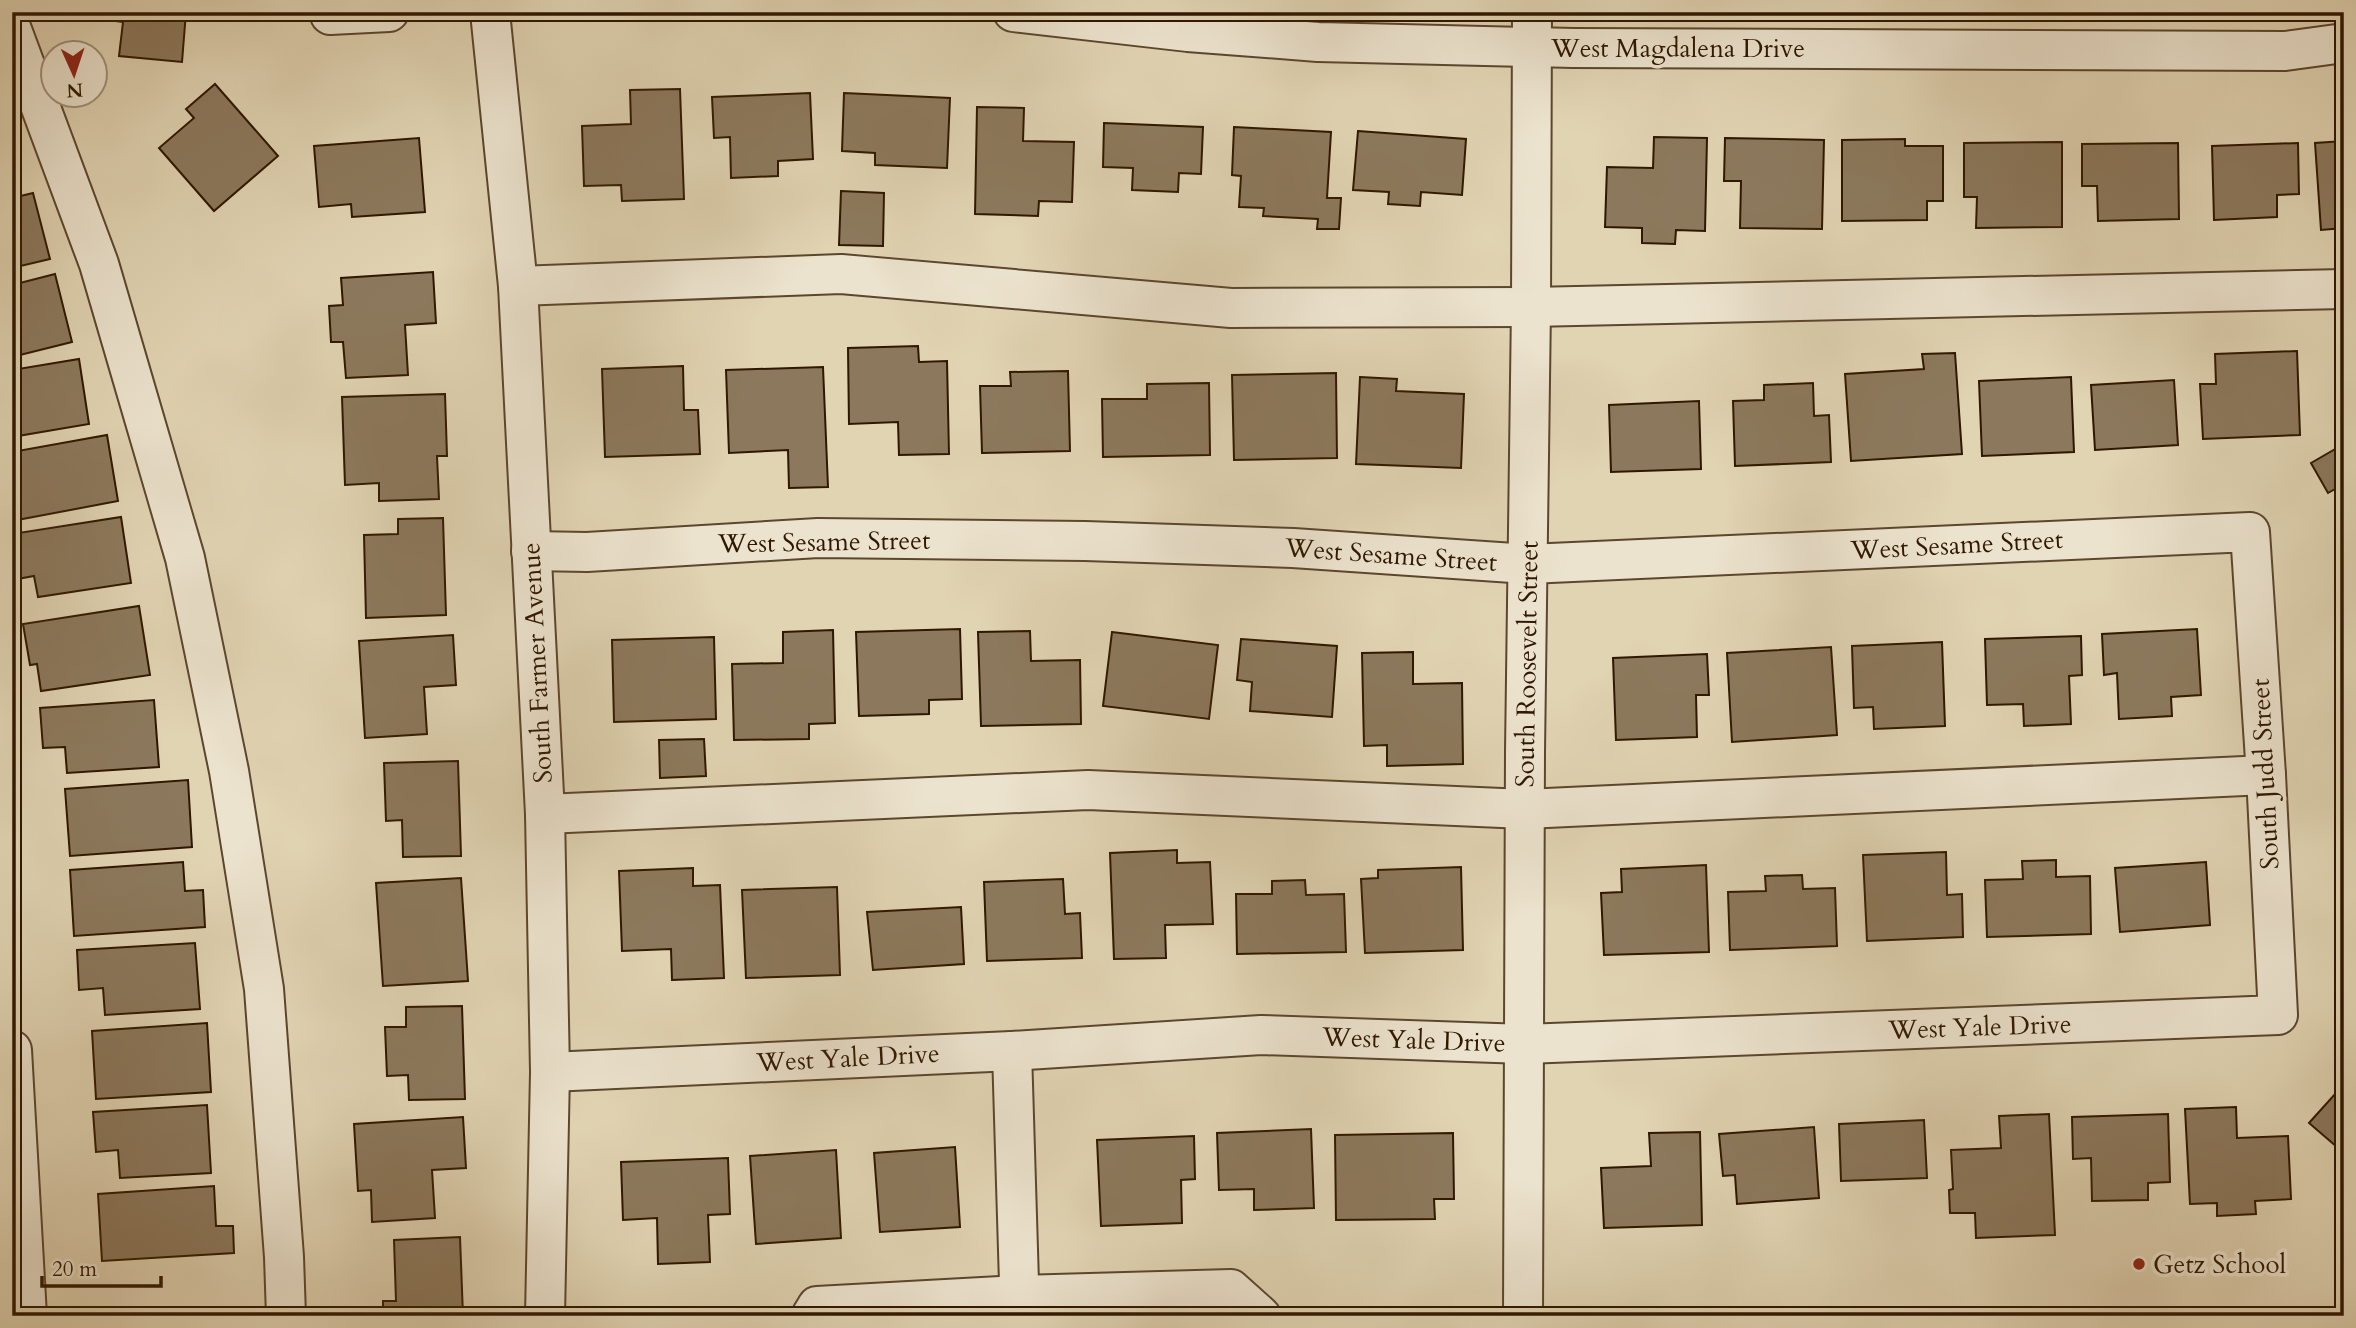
<svg xmlns="http://www.w3.org/2000/svg" width="2356" height="1328" viewBox="0 0 2356 1328" font-family="Cardo,serif">
	<style>
		.building { fill: #8c795d; stroke: #2f1700; stroke-width: 2 }
		.lines { fill: none; stroke-linecap: round; stroke-linejoin: round }
		.minor-casing { stroke: #5c462d; stroke-width: 42 }
		.minor { stroke: #ece3ce; stroke-width: 38 }
		.poi-dot { fill: #8f2418; stroke: #ece3ce; stroke-width: 2.5 }
		.labels { text-anchor: middle; dominant-baseline: central; stroke-width: 7; stroke-linejoin: round; paint-order: stroke }
		.street-label { font-size: 26px; fill: #2f1700; stroke: #ece3ce }
		.poi-label { font-size: 26px; fill: #2f1700; stroke: #ece3ce; text-anchor: start }
	</style>
	<rect width="100%" height="100%" fill="#e1d4b3"/>
	<filter id="stains"><feTurbulence type="fractalNoise" baseFrequency=".00286" numOctaves="4"/><feColorMatrix values="0 0 0 0 .2 0 0 0 0 .09 0 0 0 0 .02 0 0 0 .5 -.17"/></filter>
	<radialGradient id="worn" r=".72"><stop offset=".6" stop-color="#630" stop-opacity="0"/><stop offset="1" stop-color="#630" stop-opacity=".3"/></radialGradient>
	<g class="building">
		<polygon points="102,12 186,12 182,62 119,56 123,22 101,19"/>
		<polygon points="215,84 278,156 214,211 159,148 194,118 186,109"/>
		<polygon points="680,89 684,199 622,201 621,185 584,186 582,126 631,124 630,90"/>
		<polygon points="810,93 813,159 778,161 778,176 731,178 730,137 714,138 712,97"/>
		<polygon points="844,93 950,98 947,168 875,165 875,153 842,151"/>
		<polygon points="977,107 1024,108 1023,141 1074,142 1072,202 1039,201 1038,216 975,214"/>
		<polygon points="1104,123 1203,127 1201,174 1179,173 1178,192 1132,190 1133,168 1103,167"/>
		<polygon points="1234,127 1331,132 1327,198 1341,198 1339,229 1317,229 1318,219 1263,216 1264,208 1239,207 1241,176 1232,175"/>
		<polygon points="1358,131 1466,139 1462,195 1421,192 1420,206 1388,204 1389,192 1353,190"/>
		<polygon points="1654,137 1707,138 1705,231 1676,230 1675,244 1642,243 1642,228 1605,227 1607,167 1653,168"/>
		<polygon points="419,138 425,212 352,217 351,204 319,207 314,146"/>
		<polygon points="1725,138 1824,140 1822,229 1740,228 1741,181 1724,181"/>
		<polygon points="1905,139 1905,146 1943,146 1943,201 1927,201 1927,220 1842,221 1842,140"/>
		<polygon points="2344,141 2344,228 2321,230 2315,143"/>
		<polygon points="2062,142 2062,227 1976,228 1977,197 1964,197 1964,143"/>
		<polygon points="2178,143 2179,219 2098,221 2097,186 2082,186 2082,144"/>
		<polygon points="2298,143 2299,194 2277,195 2277,217 2214,220 2212,146"/>
		<polygon points="12,144 20,168 12,171"/>
		<polygon points="841,191 884,193 883,246 839,245"/>
		<polygon points="33,193 50,259 12,268 12,198"/>
		<polygon points="433,272 436,323 405,325 408,375 346,378 343,342 331,342 329,306 343,305 341,278"/>
		<polygon points="55,274 72,342 12,357 12,285"/>
		<polygon points="918,346 919,362 947,361 949,454 899,455 898,422 849,424 848,348"/>
		<polygon points="2297,351 2300,435 2203,439 2200,384 2216,384 2215,354"/>
		<polygon points="1955,353 1962,454 1851,461 1845,374 1924,369 1922,354"/>
		<polygon points="79,359 89,424 12,437 12,370"/>
		<polygon points="683,366 684,410 698,410 700,454 605,457 602,369"/>
		<polygon points="823,367 828,487 789,488 788,450 729,453 726,370"/>
		<polygon points="1068,371 1070,451 982,453 980,386 1011,386 1010,372"/>
		<polygon points="1336,373 1337,458 1234,460 1232,375"/>
		<polygon points="1360,377 1397,379 1396,391 1464,394 1461,468 1356,464"/>
		<polygon points="2071,377 2074,452 1982,456 1979,381"/>
		<polygon points="2174,380 2178,445 2095,450 2091,385"/>
		<polygon points="1209,383 1210,455 1103,457 1102,399 1147,399 1147,384"/>
		<polygon points="1813,383 1814,416 1829,415 1831,462 1735,466 1733,401 1764,400 1764,385"/>
		<polygon points="445,394 447,456 437,456 439,499 379,501 379,483 345,485 342,397"/>
		<polygon points="1699,401 1701,469 1611,472 1609,405"/>
		<polygon points="107,435 118,501 12,521 12,452"/>
		<polygon points="2344,444 2344,484 2328,493 2311,463"/>
		<polygon points="121,517 131,583 38,597 34,576 12,580 12,534"/>
		<polygon points="443,518 446,615 366,618 364,535 398,534 398,519"/>
		<polygon points="139,606 150,675 41,691 37,664 30,665 23,624"/>
		<polygon points="960,629 962,699 929,700 929,714 859,716 856,632"/>
		<polygon points="2197,629 2201,695 2171,697 2172,716 2119,719 2117,673 2104,675 2102,634"/>
		<polygon points="833,630 835,723 809,724 809,739 734,740 732,664 783,663 783,632"/>
		<polygon points="1030,631 1031,661 1080,660 1081,724 981,726 978,632"/>
		<polygon points="1112,632 1218,645 1209,719 1103,706"/>
		<polygon points="453,635 456,685 424,687 427,734 365,738 359,641"/>
		<polygon points="2081,636 2082,675 2069,676 2071,724 2024,726 2023,704 1987,705 1985,639"/>
		<polygon points="714,637 716,719 614,722 612,640"/>
		<polygon points="1241,639 1337,646 1332,717 1250,711 1252,682 1237,680"/>
		<polygon points="1942,642 1945,726 1874,729 1873,707 1854,708 1852,646"/>
		<polygon points="1831,647 1837,735 1732,742 1727,653"/>
		<polygon points="1413,652 1413,684 1462,683 1463,764 1387,766 1387,745 1364,746 1362,653"/>
		<polygon points="1707,654 1709,695 1696,695 1697,737 1616,740 1613,658"/>
		<polygon points="154,700 159,767 67,773 65,747 43,748 40,708"/>
		<polygon points="704,739 706,776 660,778 659,740"/>
		<polygon points="458,761 461,856 403,857 402,820 386,821 384,763"/>
		<polygon points="188,780 192,847 70,856 65,789"/>
		<polygon points="1177,850 1177,863 1210,862 1213,924 1165,925 1166,958 1114,959 1110,853"/>
		<polygon points="1946,852 1947,895 1962,894 1963,937 1867,941 1863,855"/>
		<polygon points="2056,860 2056,877 2090,876 2091,934 1987,937 1985,880 2023,879 2022,861"/>
		<polygon points="183,862 185,891 203,890 205,927 74,936 70,870"/>
		<polygon points="2206,862 2210,925 2120,932 2115,868"/>
		<polygon points="1706,865 1709,952 1604,955 1601,893 1622,892 1621,869"/>
		<polygon points="1461,867 1463,950 1365,953 1361,879 1378,878 1378,870"/>
		<polygon points="693,868 693,886 720,885 724,978 672,980 671,949 622,951 619,871"/>
		<polygon points="1802,875 1803,889 1835,888 1837,946 1730,950 1728,892 1766,891 1765,876"/>
		<polygon points="461,878 468,981 383,986 376,883"/>
		<polygon points="1063,879 1065,914 1080,913 1082,958 987,961 984,882"/>
		<polygon points="1305,880 1306,895 1344,894 1346,952 1237,954 1236,894 1272,894 1272,881"/>
		<polygon points="837,887 840,975 746,978 742,890"/>
		<polygon points="961,907 964,964 873,970 867,912"/>
		<polygon points="195,943 200,1009 105,1015 103,988 79,990 77,950"/>
		<polygon points="462,1006 465,1099 409,1100 408,1075 387,1076 385,1027 406,1027 406,1007"/>
		<polygon points="207,1023 211,1092 96,1099 92,1031"/>
		<polygon points="2344,1084 2344,1153 2309,1123"/>
		<polygon points="207,1105 211,1173 120,1178 118,1150 96,1152 93,1112"/>
		<polygon points="2236,1107 2237,1138 2288,1136 2291,1199 2255,1201 2256,1214 2217,1216 2217,1203 2190,1204 2185,1109"/>
		<polygon points="2049,1114 2055,1235 1976,1238 1975,1213 1950,1213 1949,1190 1953,1189 1951,1150 2001,1148 1999,1116"/>
		<polygon points="2168,1114 2170,1182 2148,1183 2148,1200 2092,1201 2091,1158 2073,1159 2072,1117"/>
		<polygon points="463,1117 466,1168 432,1170 435,1218 372,1222 371,1190 358,1191 354,1124"/>
		<polygon points="1924,1120 1927,1178 1841,1181 1839,1124"/>
		<polygon points="1814,1127 1819,1198 1737,1204 1735,1175 1723,1176 1719,1134"/>
		<polygon points="1311,1129 1314,1208 1254,1210 1254,1189 1219,1190 1217,1133"/>
		<polygon points="1700,1132 1702,1225 1604,1228 1601,1168 1651,1166 1649,1133"/>
		<polygon points="1453,1133 1454,1199 1434,1199 1435,1219 1336,1220 1335,1135"/>
		<polygon points="1194,1136 1195,1179 1181,1180 1182,1223 1101,1226 1097,1140"/>
		<polygon points="955,1147 960,1227 880,1232 874,1153"/>
		<polygon points="836,1150 841,1238 756,1244 750,1156"/>
		<polygon points="728,1158 730,1214 708,1215 710,1262 658,1264 657,1218 623,1220 621,1162"/>
		<polygon points="214,1186 216,1226 233,1226 234,1253 102,1261 98,1194"/>
		<polygon points="460,1237 463,1316 383,1316 383,1301 396,1301 394,1240"/>
	</g>
	<g class="lines">
		<g class="minor-casing">
			<g id="minor">
				<polyline points="490,12 518,286 545,814 550,1072 545,1316"/>
				<polyline points="1013,12 1188,32 1318,42 1573,48 2285,51 2344,43"/>
				<polyline points="330,15 389,12"/>
				<polyline points="12,30 99,264 185,558 229,771 264,989 284,1257 286,1316"/>
				<polyline points="518,286 841,274 1231,308 1531,307 2344,289"/>
				<polyline points="531,551 587,552 818,538 1085,541 1293,548 1528,564 2250,532 2266,775 2278,1015 1525,1044 1261,1035 1012,1051 550,1072"/>
				<polyline points="545,814 1088,790 1525,809 2266,775"/>
				<polyline points="12,1050 27,1316"/>
				<polyline points="1012,1051 1020,1316"/>
				<polyline points="811,1316 817,1306 1019,1295 1231,1289 1261,1316"/>
				<polyline points="1523,1316 1525,752 1531,307 1532,12"/>
			</g>
		</g>
		<use href="#minor" class="minor"/>
	</g>
	<circle class="poi-dot" cx="2139" cy="1264" r="7"/>
	<g class="labels">
		<g class="street-label">
			<text x="1678" y="48">West Magdalena Drive</text>
			<text transform="translate(824 542) rotate(-1)">West Sesame Street</text>
			<text transform="translate(1957 545) rotate(-3)">West Sesame Street</text>
			<text transform="translate(1391 555) rotate(4)">West Sesame Street</text>
			<text transform="translate(537 663) rotate(-93)">South Farmer Avenue</text>
			<text transform="translate(1527 664) rotate(-89)">South Roosevelt Street</text>
			<text transform="translate(2265 774) rotate(-93)">South Judd Street</text>
			<text transform="translate(1980 1027) rotate(-2)">West Yale Drive</text>
			<text transform="translate(1414 1040) rotate(2)">West Yale Drive</text>
			<text transform="translate(848 1058) rotate(-3)">West Yale Drive</text>
		</g>
		<g class="poi-label">
			<text x="2153" y="1264">Getz School</text>
		</g>
	</g>
	<rect width="2356" height="1328" fill="none" stroke="#e1d4b3" stroke-width="42"/>
	<rect x="14" y="14" width="2328" height="1300" fill="none" stroke="#2f1700" stroke-width="3.5"/>
	<rect x="21" y="21" width="2314" height="1286" fill="none" stroke="#2f1700" stroke-width="2"/>
	<g transform="translate(74 74) rotate(177)"><circle r="33" fill="#ece3ce" stroke="#a0917c" stroke-width="2"/>
	<path d="M0-5L12 26L0 18L-12 26Z" fill="#8f2418"/>
	<text y="-10" font-size="19" font-weight="bold" text-anchor="middle" fill="#2f1700">N</text>
	</g>
	<path d="M42 1276v10h119v-10" fill="none" stroke="#2f1700" stroke-width="3.5"/>
	<text x="52" y="1276" font-size="21" fill="#2f1700" stroke="#ece3ce" stroke-width="5" paint-order="stroke">20 m</text>
	<rect width="100%" height="100%" filter="url(#stains)"/>
	<rect width="100%" height="100%" fill="url(#worn)"/>
</svg>
